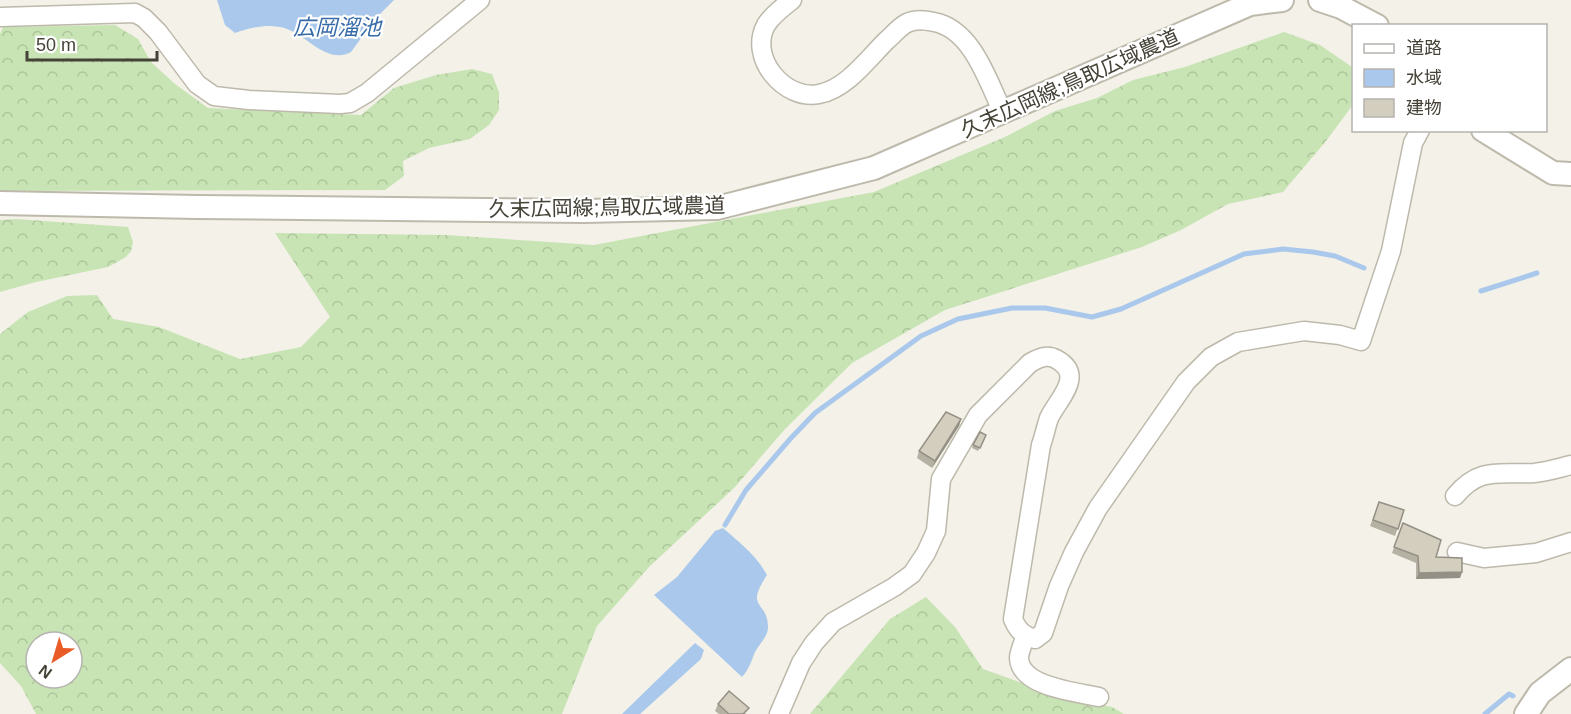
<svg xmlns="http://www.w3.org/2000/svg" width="1571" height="714" viewBox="0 0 1571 714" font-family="Arial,'Noto Sans JP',sans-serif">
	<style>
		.forest { fill: url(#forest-crowns); fill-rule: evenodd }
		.water { fill: #a9c8eb }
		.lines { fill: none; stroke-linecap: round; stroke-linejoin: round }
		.stream { stroke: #a9c8eb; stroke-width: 5 }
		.minor-casing { stroke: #bdb9ab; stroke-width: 21 }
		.tertiary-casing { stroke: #bdb9ab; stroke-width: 26 }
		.minor { stroke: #fff; stroke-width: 18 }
		.tertiary { stroke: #fff; stroke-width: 22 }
		.wall { fill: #b5b1a3 }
		.shaded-wall { fill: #949085 }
		.building { fill: #d3cebe; stroke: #949085; stroke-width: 1.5 }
		.labels { text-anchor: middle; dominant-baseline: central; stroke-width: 4.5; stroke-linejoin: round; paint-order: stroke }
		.street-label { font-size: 21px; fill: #454237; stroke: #fff }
		.water-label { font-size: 22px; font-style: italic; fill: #386ca9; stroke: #fff }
	</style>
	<defs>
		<pattern id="forest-crowns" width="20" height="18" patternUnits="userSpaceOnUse" patternTransform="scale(1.5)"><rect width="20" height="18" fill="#c8e4b4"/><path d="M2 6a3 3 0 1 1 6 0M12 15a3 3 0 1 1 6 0" fill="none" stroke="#adc59b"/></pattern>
	</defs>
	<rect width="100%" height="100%" fill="#f3f1e8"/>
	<g class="forest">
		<polygon points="115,25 138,39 151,62 175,84 208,108 361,115 394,88 436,75 472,69 492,74 499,92 499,110 489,125 470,139 429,148 403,161 404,176 385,190 0,191 0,34 3,27"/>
		<path d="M1284 32 1320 45 1352 67V106L1326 141 1283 192 1228 204 1181 230 1142 247 945 310 852 363 785 429 735 487 649 567 597 626 562 714H36L21 686 0 663V334L28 312 67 296 97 295 113 319 159 327 240 359 301 347 330 317 275 233 446 235 594 245 874 192 1005 137 1055 111 1097 98 1133 80 1185 67ZM36 642H72V678H36Z"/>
		<polygon points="16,219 128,227 133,242 131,251 126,257 108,267 36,282 0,292 0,220"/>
		<polygon points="926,597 955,627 983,669 1058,696 1112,707 1124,714 810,714 890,619"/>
	</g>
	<g class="water">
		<path d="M217 0H394L375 19 351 52C328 65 307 36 287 29 271 23 251 27 235 33L225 25Z"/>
		<path d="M723 528C740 543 756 555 767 575 744 610 768 600 768 627 768 637 759 644 755 652 751 662 749 669 742 677L654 595 677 577 715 531Z"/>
		<polygon points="695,643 704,650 701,659 640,714 622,714"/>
	</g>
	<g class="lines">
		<g class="stream">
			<polyline points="1481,291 1537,273"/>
			<polyline points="725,525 746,490 791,438 815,413 921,336 958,319 1012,308 1045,308 1092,317 1121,309 1244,254 1283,249 1313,252 1335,256 1364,268"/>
			<polyline points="1485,714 1509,694 1513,696"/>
		</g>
		<g class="minor-casing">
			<g id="minor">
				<path d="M792 0C783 7 772 15 766 25 748 58 785 101 819 94 846 89 867 60 886 41 893 35 899 27 907 23 915 19 925 20 934 22 972 29 988 81 1003 113"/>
				<polyline points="0,17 135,13 144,18 158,32 197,84 214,96 249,100 340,104 350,103 367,93 480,0"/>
				<path d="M1455 496C1480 466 1499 475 1534 473 1546 472 1559 468 1571 465"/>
				<polyline points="1457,552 1484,558 1536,553 1571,542"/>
				<path d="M1026 636C1023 643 1019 652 1019 658 1020 687 1077 692 1099 697"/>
				<path d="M779 714 801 663 814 643 833 622 894 587 912 574 926 553 936 531 941 479 978 415 1030 363C1039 358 1047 354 1056 359 1086 375 1058 399 1049 418 1046 427 1044 437 1041 445L1013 619C1018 631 1023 635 1035 639L1043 633 1059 586 1074 552 1098 508 1186 382 1211 357 1238 342 1304 331 1340 335 1361 341 1391 251 1413 143 1420 130"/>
			</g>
		</g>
		<g class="tertiary-casing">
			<g id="tertiary">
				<polyline points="1320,0 1341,7 1377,26"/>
				<polyline points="1483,130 1553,173 1571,174"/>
				<polyline points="0,203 197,207 584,211 717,208 874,168 1250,4 1282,0"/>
				<polyline points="1526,714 1540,693 1571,669"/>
			</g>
		</g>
		<use href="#minor" class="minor"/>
		<use href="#tertiary" class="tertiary"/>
	</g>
	<g class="wall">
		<polygon points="961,419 959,426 932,468 917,458 919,451"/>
		<polygon points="985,438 978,451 972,448 973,445"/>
		<polygon points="1379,502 1404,510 1395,536 1370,526"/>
		<polygon points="1403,523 1436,557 1462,572 1460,578 1416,579 1416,563 1392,553"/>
		<polygon points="718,704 747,714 719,714 715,711"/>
	</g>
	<g class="shaded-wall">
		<polygon points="961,419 959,426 932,468 935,461"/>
		<polygon points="1462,572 1460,578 1416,579 1419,573"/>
	</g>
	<g class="building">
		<polygon points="946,412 961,419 935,461 919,451"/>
		<polygon points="980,432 986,435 980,448 973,445"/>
		<polygon points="1379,502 1404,510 1398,529 1373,520"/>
		<polygon points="1403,523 1441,540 1436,557 1462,558 1462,572 1419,573 1418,556 1394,547"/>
		<polygon points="729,691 749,708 743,714 729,714 718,704"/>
	</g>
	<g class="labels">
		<g class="street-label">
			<text transform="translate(1070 83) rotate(-24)">久末広岡線;鳥取広域農道</text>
			<text transform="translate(607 207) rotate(-1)">久末広岡線;鳥取広域農道</text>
		</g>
		<g class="water-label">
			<text x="337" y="27">広岡溜池</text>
		</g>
	</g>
	<rect x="1352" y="24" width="195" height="108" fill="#ffffff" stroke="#b5b3af" stroke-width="1.5"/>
	<rect x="1364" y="44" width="30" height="9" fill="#ffffff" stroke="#b5b3af" stroke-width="1.5"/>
	<text x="1406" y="54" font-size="18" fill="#454237">道路</text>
	<rect x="1364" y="69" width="30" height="18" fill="#a9c8eb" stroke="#b5b3af" stroke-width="1.5"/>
	<text x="1406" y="84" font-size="18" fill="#454237">水域</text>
	<rect x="1364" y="99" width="30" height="18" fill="#d3cebe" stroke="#b5b3af" stroke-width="1.5"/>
	<text x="1406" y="114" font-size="18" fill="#454237">建物</text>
	<g transform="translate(54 660) rotate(217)"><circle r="28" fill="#ffffff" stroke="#b5b3af" stroke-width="1.5"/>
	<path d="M0-4.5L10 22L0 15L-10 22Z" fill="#e95c28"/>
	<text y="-9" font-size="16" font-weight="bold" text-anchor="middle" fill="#454237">N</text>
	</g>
	<path d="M27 51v9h130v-9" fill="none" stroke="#454237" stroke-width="3"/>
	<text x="36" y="51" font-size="18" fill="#454237" stroke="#ffffff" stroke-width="4.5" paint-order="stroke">50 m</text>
</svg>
